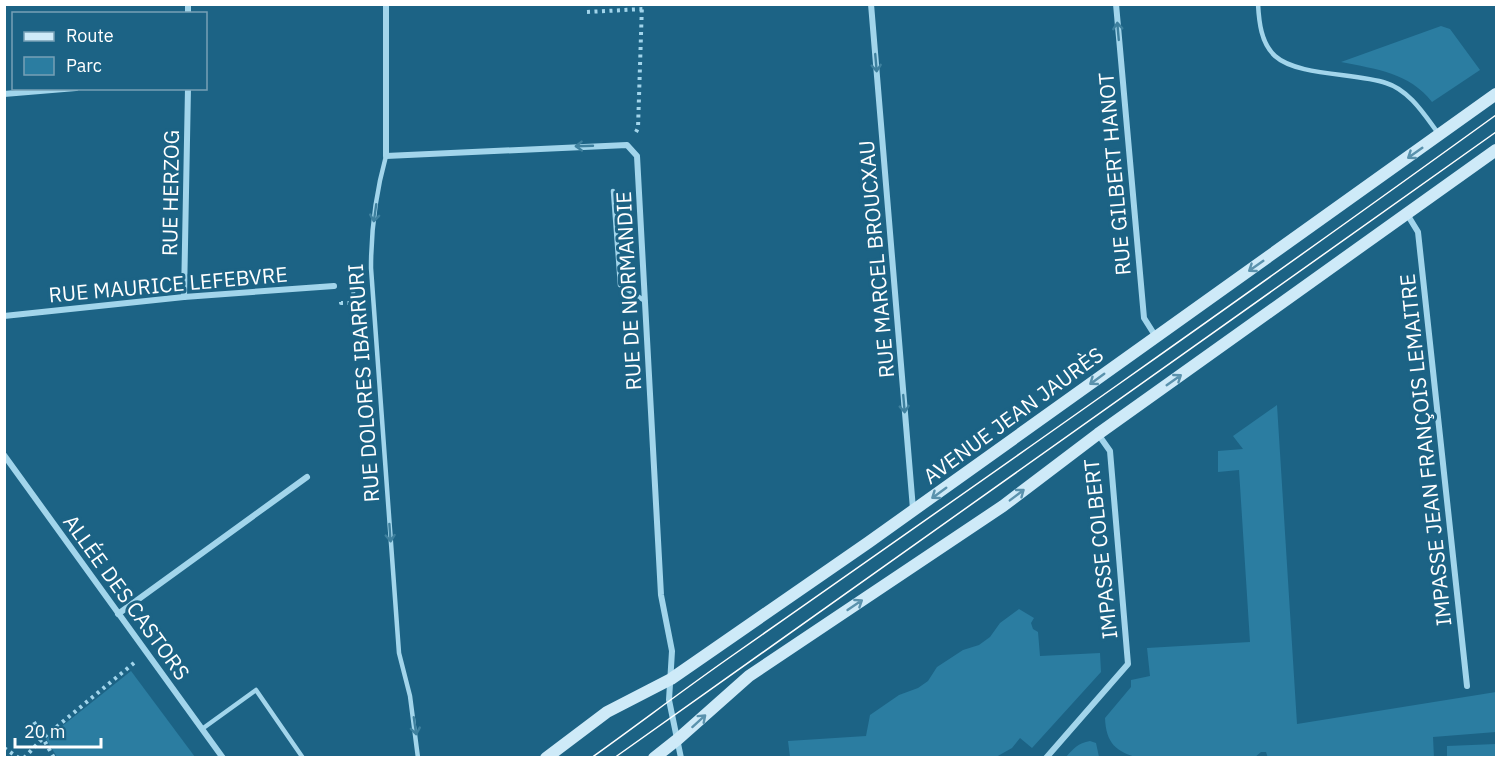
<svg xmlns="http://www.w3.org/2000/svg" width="1501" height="762" viewBox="0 0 1501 762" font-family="'IBM Plex Sans',sans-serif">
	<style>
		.green { fill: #2b7da1 }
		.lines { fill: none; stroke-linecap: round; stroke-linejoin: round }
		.path { stroke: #a2d5eb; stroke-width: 4; stroke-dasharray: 3 4.5; stroke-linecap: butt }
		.lane { stroke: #a2d5eb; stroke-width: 4.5 }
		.street { stroke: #a2d5eb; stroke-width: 6 }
		.secondary { stroke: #ceeaf8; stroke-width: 12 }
		.tram { stroke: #fff; stroke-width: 1.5 }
		.oneway { stroke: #3e809e }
		.oneway2 { stroke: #5a92ad }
		.labels { text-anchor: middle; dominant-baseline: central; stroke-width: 6; stroke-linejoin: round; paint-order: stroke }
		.street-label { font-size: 21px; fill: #fff; stroke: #1c6385 }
	</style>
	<rect width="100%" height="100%" fill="#1c6385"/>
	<g class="green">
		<path d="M1441 26 1450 29 1480 70 1432 102C1410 73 1376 69 1341 62Z"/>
		<path d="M1277 405 1297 724 1496 692V732L1433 737 1434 758H1268L1266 752H1261L1254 758H1139C1116 752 1106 743 1105 718L1131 687V680L1150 676 1147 648 1250 642 1239 470 1218 472V451L1243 449 1233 436Z"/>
		<polygon points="1019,609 1034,618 1031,623 1033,629 1038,632 1040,656 1100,653 1101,672 1032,748 1020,738 1012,748 996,757 790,757 788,741 866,736 870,715 899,695 918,688 928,681 937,667 963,650 979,645 990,637 1000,623"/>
		<polygon points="131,671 195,757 57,757 46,739"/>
		<path d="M1090 741 1096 743 1099 757H1066C1073 749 1078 743 1090 741Z"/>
		<polygon points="1496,744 1496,757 1447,757 1447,746"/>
	</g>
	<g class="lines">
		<g class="path">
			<polyline points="587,12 643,9"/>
			<polyline points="636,132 638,128 642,4"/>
			<polyline points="351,268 352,281"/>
			<polyline points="341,302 341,303 354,303 353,289"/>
			<polyline points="34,722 54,758"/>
			<polyline points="4,748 19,758"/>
			<polyline points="24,758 43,738 134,663"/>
		</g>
		<g class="lane">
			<path d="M1258 4C1259 22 1261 43 1275 56 1297 76 1356 73 1386 83 1409 90 1424 114 1438 133"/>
			<path d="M386 156C376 192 371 230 371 268L399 653 410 696 418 758"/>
			<polyline points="613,191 620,285 645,301"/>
			<polyline points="202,729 256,690 303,758"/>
		</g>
		<g class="street">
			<polyline points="188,4 188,14"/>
			<polyline points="386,4 386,156 627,145 637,156 661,595 672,651 669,700 681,758"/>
			<polyline points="871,4 913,509"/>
			<polyline points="1116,4 1144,318 1156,337"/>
			<polyline points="4,94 76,88"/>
			<polyline points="1407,214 1418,232 1467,686"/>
			<polyline points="184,297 188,88"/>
			<polyline points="4,316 184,297 334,286"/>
			<polyline points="4,455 223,758"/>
			<polyline points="118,614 307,477"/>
			<polyline points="1046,758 1128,664 1110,451 1098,434"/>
		</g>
		<g class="secondary">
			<polyline points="546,758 607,712 671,679 869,542 1496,94"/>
			<polyline points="654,758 678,739 749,676 1003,506 1098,434 1496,150"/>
		</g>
		<g class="tram">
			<path d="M591 758C640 723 687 687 736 653 990 475 1244 297 1496 115"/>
			<polyline points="614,758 1496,132"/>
		</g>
	</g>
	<defs><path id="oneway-shaft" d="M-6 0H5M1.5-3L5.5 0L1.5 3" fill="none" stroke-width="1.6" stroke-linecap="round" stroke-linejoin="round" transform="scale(1.5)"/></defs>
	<g class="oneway">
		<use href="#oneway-shaft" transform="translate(1118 31) rotate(-95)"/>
		<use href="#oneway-shaft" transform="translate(876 63) rotate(85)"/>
		<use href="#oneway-shaft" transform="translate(584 146) rotate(178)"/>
		<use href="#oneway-shaft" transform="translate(375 213) rotate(98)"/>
		<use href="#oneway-shaft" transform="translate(904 404) rotate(85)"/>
		<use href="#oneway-shaft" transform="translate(390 533) rotate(86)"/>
		<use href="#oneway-shaft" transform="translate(415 726) rotate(82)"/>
	</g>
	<g class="oneway2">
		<use href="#oneway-shaft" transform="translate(1415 153) rotate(145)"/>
		<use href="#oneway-shaft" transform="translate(1256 266) rotate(145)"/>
		<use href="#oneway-shaft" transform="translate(1097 379) rotate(144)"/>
		<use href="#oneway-shaft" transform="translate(1174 380) rotate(-35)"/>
		<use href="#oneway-shaft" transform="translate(939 493) rotate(144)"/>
		<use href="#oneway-shaft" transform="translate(1017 495) rotate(-37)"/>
		<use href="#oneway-shaft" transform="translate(855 605) rotate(-34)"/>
		<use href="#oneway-shaft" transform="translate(699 721) rotate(-42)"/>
	</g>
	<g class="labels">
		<g class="street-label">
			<text transform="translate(1114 174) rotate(-95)">RUE GILBERT HANOT</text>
			<text transform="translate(170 193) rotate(-89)">RUE HERZOG</text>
			<text transform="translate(876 259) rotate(-95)">RUE MARCEL BROUCXAU</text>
			<text transform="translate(168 284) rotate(-5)">RUE MAURICE LEFEBVRE</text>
			<text transform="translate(628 291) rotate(-93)">RUE DE NORMANDIE</text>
			<text transform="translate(363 383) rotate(-94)">RUE DOLORES IBARRURI</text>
			<text transform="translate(1013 415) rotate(-36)">AVENUE JEAN JAURÈS</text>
			<text transform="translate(1425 450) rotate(-96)">IMPASSE JEAN FRANÇOIS LEMAITRE</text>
			<text transform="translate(1100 549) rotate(-96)">IMPASSE COLBERT</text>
			<text transform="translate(127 597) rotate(54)">ALLÉE DES CASTORS</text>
		</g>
	</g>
	<rect width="1501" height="762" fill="none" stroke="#ffffff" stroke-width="12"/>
	<rect x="12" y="12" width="195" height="78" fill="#1c6385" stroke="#77a1b6" stroke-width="1.5"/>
	<rect x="24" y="32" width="30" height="9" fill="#ceeaf8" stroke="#77a1b6" stroke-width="1.5"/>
	<text x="66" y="42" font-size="18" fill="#ffffff">Route</text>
	<rect x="24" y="57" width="30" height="18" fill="#2b7da1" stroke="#77a1b6" stroke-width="1.5"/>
	<text x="66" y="72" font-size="18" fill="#ffffff">Parc</text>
	<path d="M15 738v9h86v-9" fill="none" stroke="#ffffff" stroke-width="3"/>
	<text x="24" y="738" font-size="18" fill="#ffffff" stroke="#1c6385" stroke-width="4.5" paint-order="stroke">20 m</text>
</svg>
